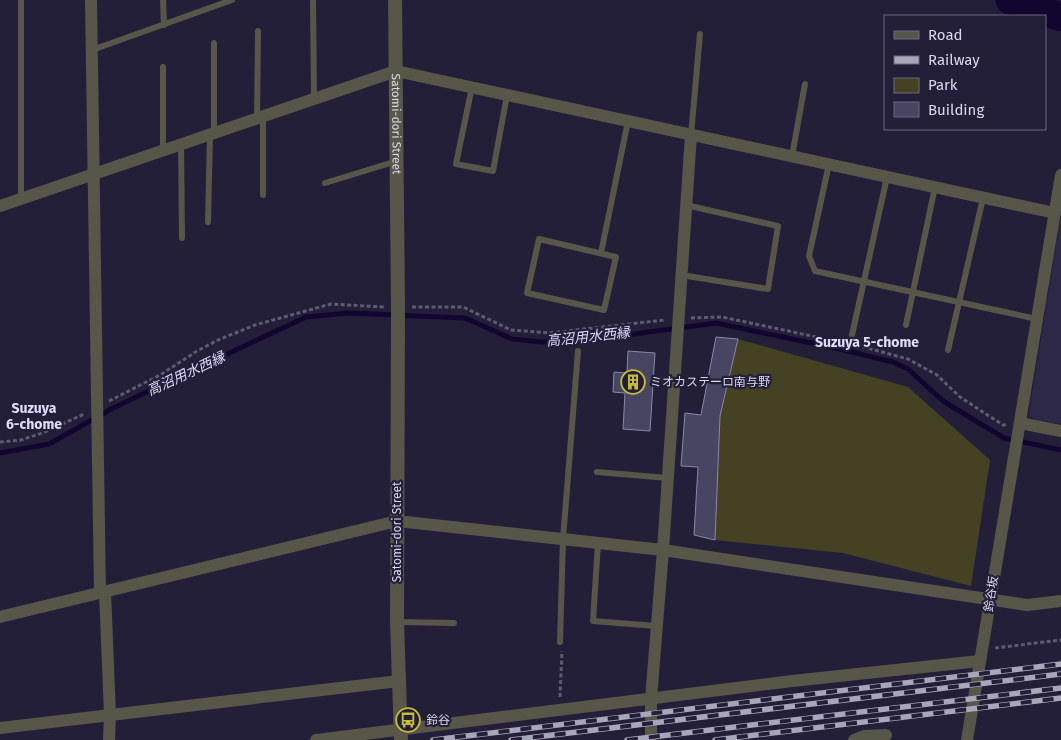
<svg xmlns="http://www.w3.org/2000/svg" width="1061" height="740" viewBox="0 0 1061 740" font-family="'Fira Sans','Noto Sans JP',sans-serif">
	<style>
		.built { fill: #2d2847 }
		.green { fill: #444223 }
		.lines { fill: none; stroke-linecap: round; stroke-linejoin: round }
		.stream { stroke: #120631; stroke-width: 5 }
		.river { stroke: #120631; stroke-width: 29 }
		.building { fill: #484562; stroke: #8b88a8 }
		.path { stroke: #5d5a71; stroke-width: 3; stroke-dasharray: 4 2.5; stroke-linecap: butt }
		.service { stroke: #575649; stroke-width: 6 }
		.minor { stroke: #575649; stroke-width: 12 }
		.tertiary { stroke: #575649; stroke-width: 14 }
		.rail-casing { stroke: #a8a6ba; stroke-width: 5.5 }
		.rail { stroke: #231f39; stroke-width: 4; stroke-dasharray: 11; stroke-linecap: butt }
		.labels { text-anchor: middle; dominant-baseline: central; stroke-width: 4.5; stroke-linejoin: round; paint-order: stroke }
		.street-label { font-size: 12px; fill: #dad9eb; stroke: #231f39 }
		.poi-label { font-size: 12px; fill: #dad9eb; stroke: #231f39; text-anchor: start }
		.water-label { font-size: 14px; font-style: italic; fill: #dad8f8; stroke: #231f39 }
		.neighbourhood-label { font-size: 14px; font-weight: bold; fill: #dfddf9; stroke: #231f39 }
	</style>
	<rect width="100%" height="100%" fill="#231f39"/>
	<polygon class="built" points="1061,213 1061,424 1033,419 1029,413"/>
	<polygon class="green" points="738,339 908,387 990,460 971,586 843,553 715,540 720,416"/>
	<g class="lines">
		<polyline class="stream" points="0,453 49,444 113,408 306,317 349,313 465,318 512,339 542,342 589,340 716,323 835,348 893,362 908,369 943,401 1004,438 1061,450"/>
		<polyline class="river" points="1010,0 1061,17"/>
	</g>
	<g class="building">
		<polygon points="716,337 738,339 720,416 715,540 694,535 698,467 681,466 685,413 701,415"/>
		<polygon points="628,351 655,353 650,431 623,429 625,393 613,392 614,372 627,373"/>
	</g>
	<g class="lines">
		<g class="path">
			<polyline points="412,307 463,307 511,330 549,333 665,320"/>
			<polyline points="691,318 722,317 845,343"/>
			<polyline points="856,345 908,359 937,375 960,397 1003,425 1007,425"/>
			<polyline points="109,401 160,375 197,351 218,340 255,325 331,304 384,307"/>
			<polyline points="0,442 21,440 45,432 84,414"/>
			<polyline points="995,648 1061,640"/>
			<polyline points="560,697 562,651"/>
		</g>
		<g class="service">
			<polyline points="21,0 21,198"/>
			<polyline points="163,0 164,25"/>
			<polyline points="313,0 314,98"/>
			<polyline points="214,43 214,133"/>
			<polyline points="92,50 232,0"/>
			<polyline points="163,67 163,150"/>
			<polyline points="472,87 456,164 493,171 507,95"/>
			<polyline points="257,118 258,31"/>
			<polyline points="691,135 700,34"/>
			<polyline points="181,144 182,238"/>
			<polyline points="792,156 805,84"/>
			<polyline points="829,164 809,256 815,271 1037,319"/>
			<polyline points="325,183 397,161"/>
			<polyline points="263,195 263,116"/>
			<polyline points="208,222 210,134"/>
			<polygon points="539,239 616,257 604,310 527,293"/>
			<polyline points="601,253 628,121"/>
			<polyline points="681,275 768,289 778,226 686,205"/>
			<polyline points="906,325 935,187"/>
			<polyline points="852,335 887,177"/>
			<polyline points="948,350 983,198"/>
			<polyline points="597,472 668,478"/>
			<polyline points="598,543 593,621 656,626"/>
			<polyline points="397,622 454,623"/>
			<polyline points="560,642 563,539 578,351"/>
		</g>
		<g class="minor">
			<polyline points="91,0 100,593"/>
			<polyline points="0,206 396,71 1055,213"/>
			<polyline points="1020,423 1061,431"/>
			<polyline points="105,591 110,715 109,740"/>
			<polyline points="0,617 397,521 663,550 1027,605 1061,601"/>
			<polyline points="0,728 399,681"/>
			<polyline points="316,740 792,681 980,661"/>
			<polyline points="651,740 651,699 663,550 691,135"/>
			<polyline points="854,740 864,736 886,735"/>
			<polyline points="967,740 1061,175"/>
		</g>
		<path class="tertiary" id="s1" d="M395 0 398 308 397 622 401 740"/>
		<g class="rail-casing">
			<g id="rail">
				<polyline points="433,740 1061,664"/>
				<polyline points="511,740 1061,674"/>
				<polyline points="627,740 1061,688"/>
				<polyline points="715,740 1061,698"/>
			</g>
		</g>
		<use href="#rail" class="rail"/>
	</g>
	<defs>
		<g id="building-ring" transform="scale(1.25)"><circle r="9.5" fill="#231f39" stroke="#c6bc3c" stroke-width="1.5"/><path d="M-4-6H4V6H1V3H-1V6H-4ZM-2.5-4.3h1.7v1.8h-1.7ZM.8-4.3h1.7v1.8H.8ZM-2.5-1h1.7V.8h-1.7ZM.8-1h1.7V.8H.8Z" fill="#c6bc3c"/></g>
		<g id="bus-ring" transform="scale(1.25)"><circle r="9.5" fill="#231f39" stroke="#c6bc3c" stroke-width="1.5"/><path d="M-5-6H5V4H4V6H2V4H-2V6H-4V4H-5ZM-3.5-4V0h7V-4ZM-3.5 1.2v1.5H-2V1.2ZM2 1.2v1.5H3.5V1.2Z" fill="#c6bc3c"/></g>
	</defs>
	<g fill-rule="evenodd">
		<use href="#building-ring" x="633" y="382"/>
		<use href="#bus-ring" x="408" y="720"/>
	</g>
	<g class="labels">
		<g class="street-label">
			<text stroke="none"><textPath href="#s1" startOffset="124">Satomi-dori Street</textPath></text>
			<text transform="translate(397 532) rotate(-90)">Satomi-dori Street</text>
			<text transform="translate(991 594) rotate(-81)">鈴谷坂</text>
		</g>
		<g class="poi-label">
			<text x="650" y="382">ミオカステーロ南与野</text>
			<text x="426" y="720">鈴谷</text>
		</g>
		<g class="water-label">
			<text transform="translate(588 337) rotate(-6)">高沼用水西縁</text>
			<text transform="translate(186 374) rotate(-25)">高沼用水西縁</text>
		</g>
		<g class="neighbourhood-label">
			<text x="867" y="342">Suzuya 5-chome</text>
			<text x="34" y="408">Suzuya<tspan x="34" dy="16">6-chome</tspan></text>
		</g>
	</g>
	<rect x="884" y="15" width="162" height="115" fill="#231f39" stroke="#6c6980"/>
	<rect x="894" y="31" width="25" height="8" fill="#575649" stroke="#6c6980"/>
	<text x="928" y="40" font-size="15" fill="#dad9eb">Road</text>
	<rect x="894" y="56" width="25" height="8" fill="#a8a6ba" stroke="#6c6980"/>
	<text x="928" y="65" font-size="15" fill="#dad9eb">Railway</text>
	<rect x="894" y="78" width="25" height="15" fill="#444223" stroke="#6c6980"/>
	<text x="928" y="90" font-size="15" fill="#dad9eb">Park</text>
	<rect x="894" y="102" width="25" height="15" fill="#484562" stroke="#6c6980"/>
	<text x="928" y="115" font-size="15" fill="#dad9eb">Building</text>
</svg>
